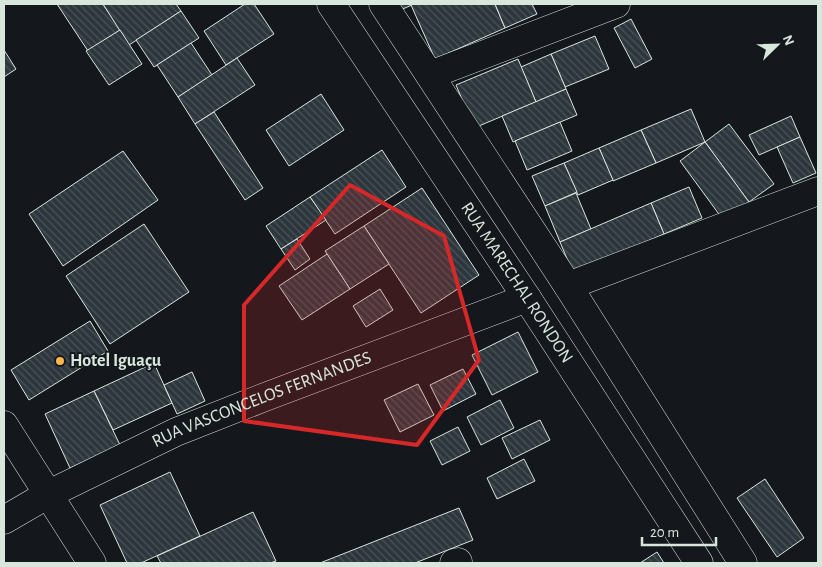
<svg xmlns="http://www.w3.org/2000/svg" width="822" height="567" viewBox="0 0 822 567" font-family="'Alegreya Sans',sans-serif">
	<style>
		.building { fill: url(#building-back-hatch); stroke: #d8e6dc }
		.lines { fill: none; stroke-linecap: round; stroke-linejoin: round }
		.minor-casing { stroke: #d8e6dc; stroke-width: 29 }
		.minor { stroke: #14181c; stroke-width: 28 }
		.marked { fill: #d62828; fill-opacity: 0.2; stroke: #d62828; stroke-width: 4; stroke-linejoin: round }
		.poi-dot { fill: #ffb74d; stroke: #14181c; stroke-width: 2 }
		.labels { text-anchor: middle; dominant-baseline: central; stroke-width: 4; stroke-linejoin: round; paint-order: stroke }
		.street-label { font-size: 18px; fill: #d8e6dc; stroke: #14181c }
		.poi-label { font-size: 18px; font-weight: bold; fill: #d8e6dc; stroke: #14181c; text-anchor: start }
	</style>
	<defs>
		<pattern id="building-back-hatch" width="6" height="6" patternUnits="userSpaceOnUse" patternTransform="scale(1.25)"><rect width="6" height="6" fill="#2c363c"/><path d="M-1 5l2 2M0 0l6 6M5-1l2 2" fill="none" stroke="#4a5358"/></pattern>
	</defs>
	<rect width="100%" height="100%" fill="#14181c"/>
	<g class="building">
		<polygon points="57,4 103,4 120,30 88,51"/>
		<polygon points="103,4 176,4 181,11 129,45"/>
		<polygon points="245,4 254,4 274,34 226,65 204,31"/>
		<polygon points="392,4 414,4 396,12"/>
		<polygon points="414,4 495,4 505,28 435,59 411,5"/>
		<polygon points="495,4 532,4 537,14 505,28"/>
		<polygon points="181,11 199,38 154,67 136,40"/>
		<polygon points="631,19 652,59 635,68 614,28"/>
		<polygon points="120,30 142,64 109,85 86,51"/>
		<polygon points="595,36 609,69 565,87 551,54"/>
		<polygon points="191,43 212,75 178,97 157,65"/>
		<polygon points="4,50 16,69 4,77"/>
		<polygon points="551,54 566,89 536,102 521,67"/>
		<polygon points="237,58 255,85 195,124 178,97"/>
		<polygon points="518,59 536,102 474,128 456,85"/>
		<polygon points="566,89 577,115 513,142 502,116"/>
		<polygon points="321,94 344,130 289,166 266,130"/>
		<polygon points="691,109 705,142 656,163 641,130"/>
		<polygon points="214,112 263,188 245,200 195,124"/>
		<polygon points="791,116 800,137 759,155 749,135"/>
		<polygon points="560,122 572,151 527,170 515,141"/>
		<polygon points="729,124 774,184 749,202 705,142"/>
		<polygon points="641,130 656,163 613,181 599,148"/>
		<polygon points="800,137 816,173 793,183 777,147"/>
		<polygon points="705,142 749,202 724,221 680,161"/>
		<polygon points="599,148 613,180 578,195 564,163"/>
		<polygon points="382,150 406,187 335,234 310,197"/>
		<polygon points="123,151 158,200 63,266 29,214"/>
		<polygon points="564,163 577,192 545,206 532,176"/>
		<polygon points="689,187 702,218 664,234 651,203"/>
		<polygon points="422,188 479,275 421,313 364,226"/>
		<polygon points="576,193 591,229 560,242 545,206"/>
		<polygon points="310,197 326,220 281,249 266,226"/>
		<polygon points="651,203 664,234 573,273 560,242"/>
		<polygon points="144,224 189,292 110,344 66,276"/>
		<polygon points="364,226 389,264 350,289 325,251"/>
		<polygon points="297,239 310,259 295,270 281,249"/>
		<polygon points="327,254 350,289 302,320 279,286"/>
		<polygon points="380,289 393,310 366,327 353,306"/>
		<polygon points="90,321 108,351 29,400 11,370"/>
		<polygon points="518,332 538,372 492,395 472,355"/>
		<polygon points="154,363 172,403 113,430 94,391"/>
		<polygon points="463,369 476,394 443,411 430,385"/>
		<polygon points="192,372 205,401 177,414 164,385"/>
		<polygon points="418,384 434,415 400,432 384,400"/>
		<polygon points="94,391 120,445 70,468 45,414"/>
		<polygon points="500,400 514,428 481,445 467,417"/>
		<polygon points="540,420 550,440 512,459 502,438"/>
		<polygon points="458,427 470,451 442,465 430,441"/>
		<polygon points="524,459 535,481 497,499 487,478"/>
		<polygon points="170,472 200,536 141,563 127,563 100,505"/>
		<polygon points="765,479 804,538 777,557 737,498"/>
		<polygon points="459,508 473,540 415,563 320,563"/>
		<polygon points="253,512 276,561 270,563 161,563 157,556"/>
		<polygon points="657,552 664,563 640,563"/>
	</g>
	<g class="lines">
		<g class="minor-casing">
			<g id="minor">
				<path id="s1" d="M331 4 527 298 699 563"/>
				<polyline points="383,4 568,286 743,563"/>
				<polyline points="430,75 616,4"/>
				<polyline points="568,286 818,191"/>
				<polyline points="4,425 92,563"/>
				<path id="s2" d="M4 520 47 495 176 432 265 397 527 298"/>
				<polyline points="454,563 458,562"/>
			</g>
		</g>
		<use href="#minor" class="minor"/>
	</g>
	<path class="marked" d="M350 185 444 236 479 360 417 445 244 421V305Z"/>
	<circle class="poi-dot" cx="60" cy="361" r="5"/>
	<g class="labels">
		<g class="street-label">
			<text stroke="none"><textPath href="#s1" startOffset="335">RUA MARECHAL RONDON</textPath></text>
			<text stroke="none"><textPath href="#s2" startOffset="285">RUA VASCONCELOS FERNANDES</textPath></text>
		</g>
		<g class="poi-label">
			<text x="70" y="361">Hotel Iguaçu</text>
		</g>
	</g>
	<rect width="822" height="567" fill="none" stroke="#d8e6dc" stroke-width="10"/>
	<g transform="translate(777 45) rotate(67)" stroke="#14181c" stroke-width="4" paint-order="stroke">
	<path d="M0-4L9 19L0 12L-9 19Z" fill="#d8e6dc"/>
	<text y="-8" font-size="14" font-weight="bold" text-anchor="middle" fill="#d8e6dc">N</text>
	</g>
	<path d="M642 537v8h74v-8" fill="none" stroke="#d8e6dc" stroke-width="2.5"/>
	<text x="650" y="537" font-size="15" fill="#d8e6dc" stroke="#14181c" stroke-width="4" paint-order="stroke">20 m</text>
</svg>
